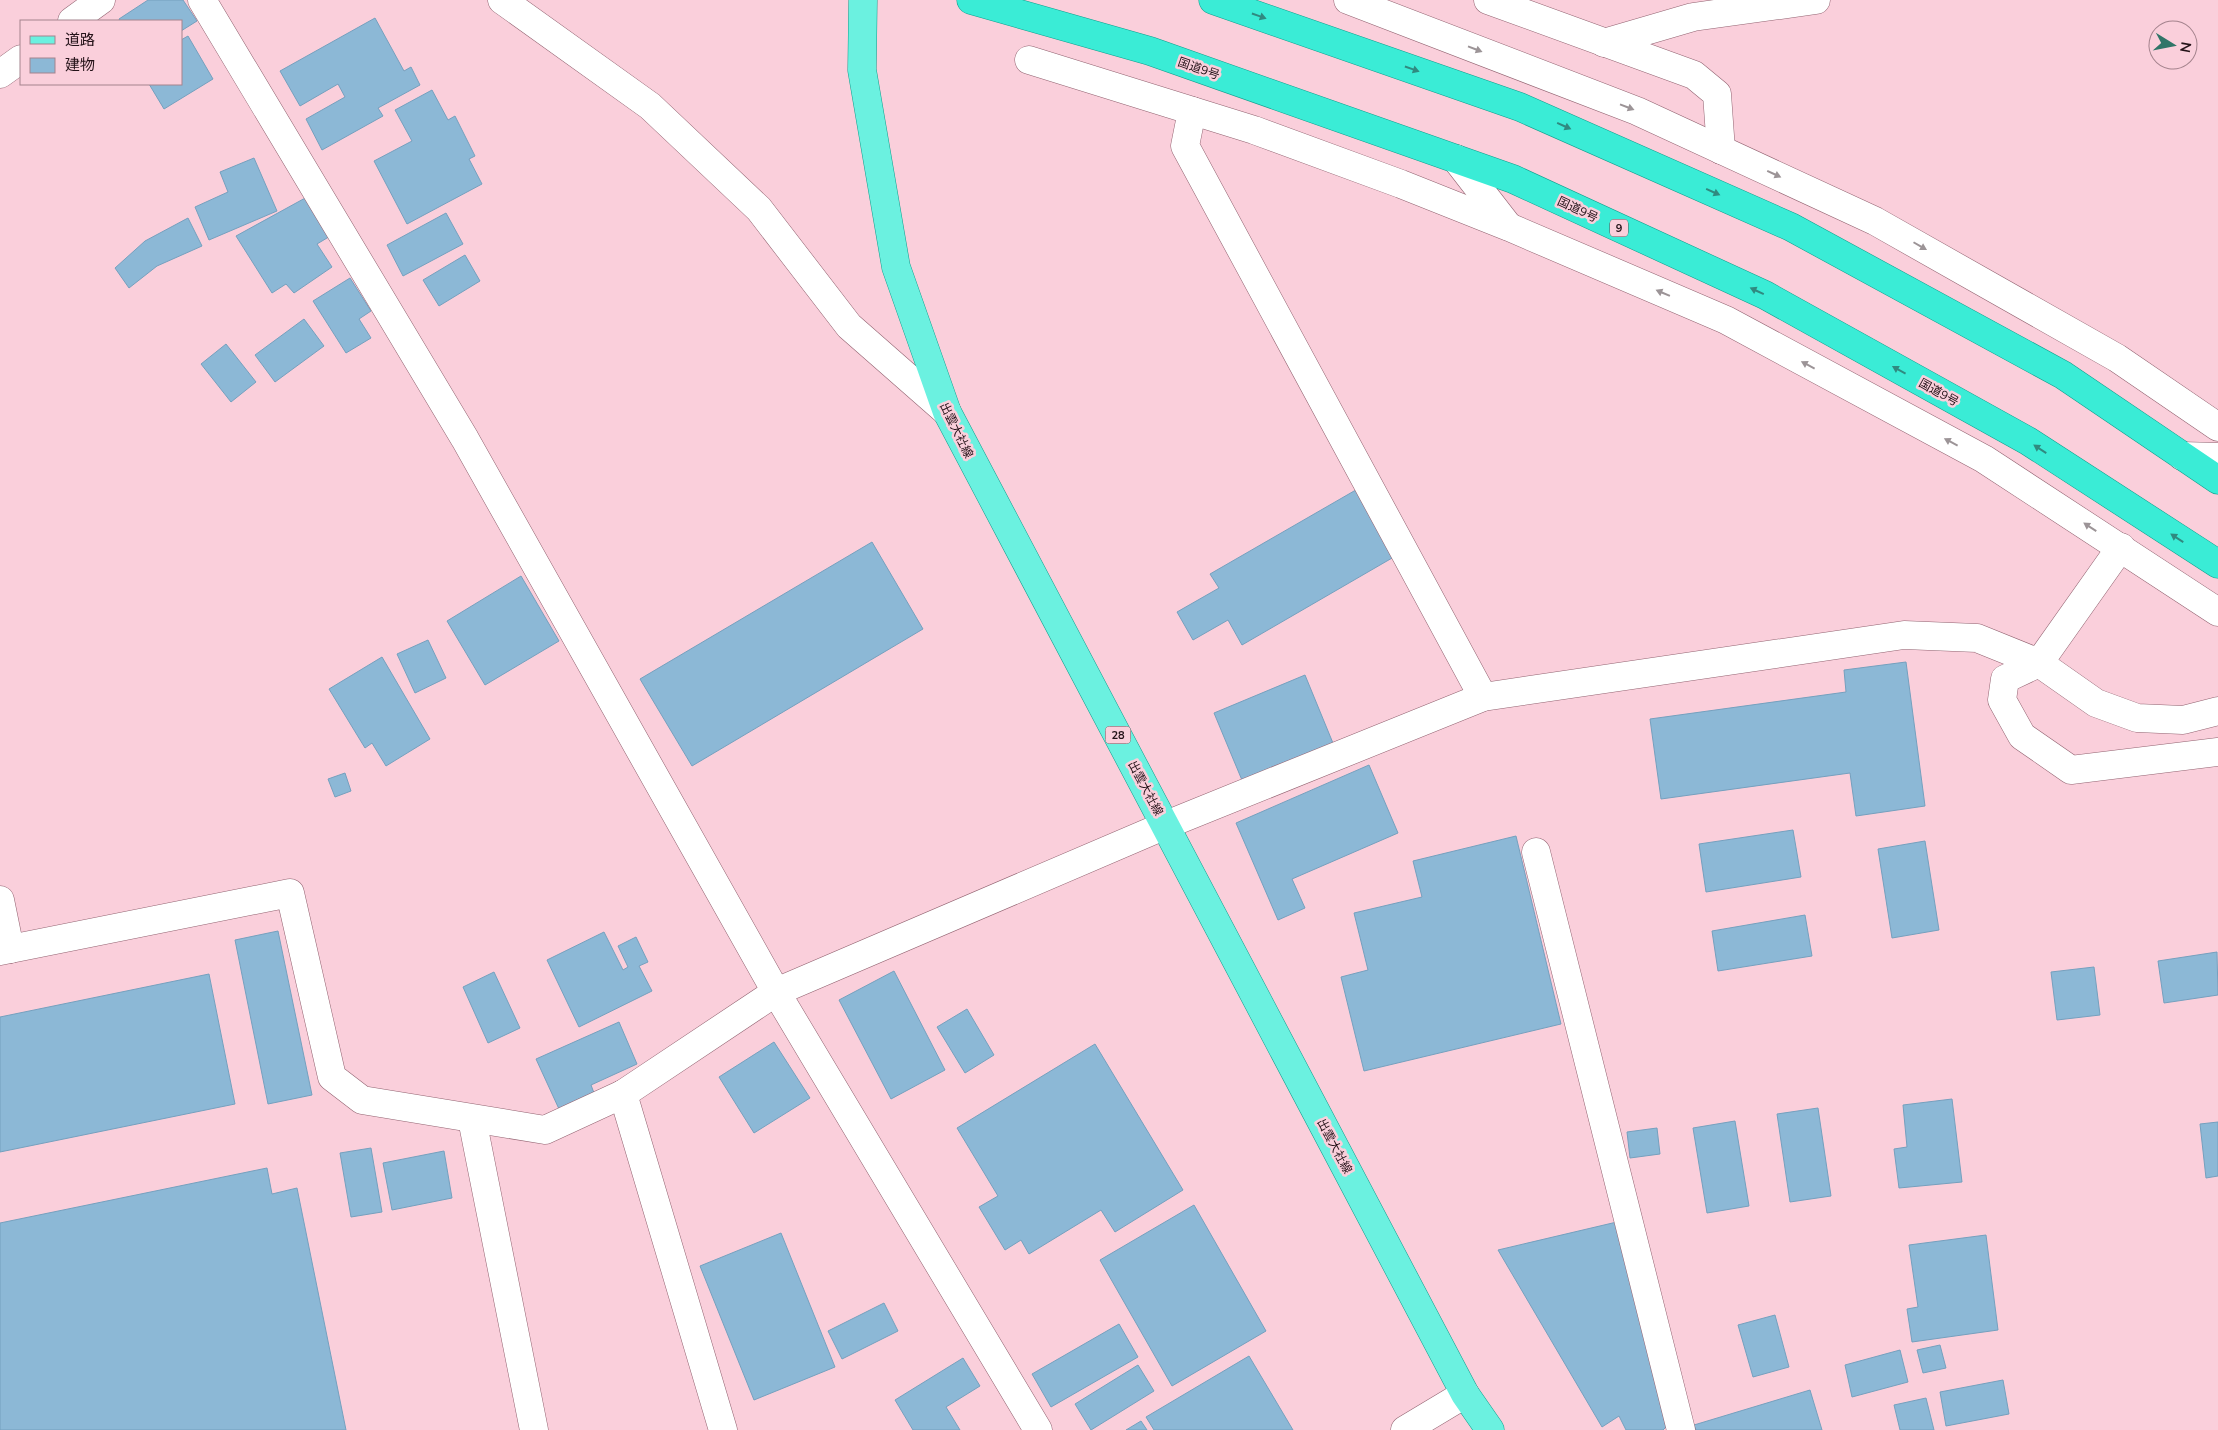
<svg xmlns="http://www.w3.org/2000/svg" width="2218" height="1430" viewBox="0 0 2218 1430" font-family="Mulish,'Noto Sans JP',sans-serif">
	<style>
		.building { fill: #8cb8d6; stroke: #75a0be }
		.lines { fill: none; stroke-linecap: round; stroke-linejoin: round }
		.minor-casing { stroke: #926371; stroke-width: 29 }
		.tertiary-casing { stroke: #926371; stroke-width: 29 }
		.primary-casing { stroke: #129d8c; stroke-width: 29 }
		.trunk-casing { stroke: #129d8c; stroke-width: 29 }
		.minor { stroke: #fff; stroke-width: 28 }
		.tertiary { stroke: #fff; stroke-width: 28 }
		.primary { stroke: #6bf1e0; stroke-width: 28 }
		.trunk { stroke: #3aecd6; stroke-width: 28 }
		.oneway { fill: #308a80 }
		.oneway2 { fill: #9c9497 }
		.labels { text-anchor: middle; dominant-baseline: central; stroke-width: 5; stroke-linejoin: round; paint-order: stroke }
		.shield { fill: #facfdb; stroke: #644b52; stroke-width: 1 }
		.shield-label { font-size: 11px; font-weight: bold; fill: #241218 }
		.street-label { font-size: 12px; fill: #241218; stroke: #facfdb }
	</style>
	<rect width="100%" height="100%" fill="#facfdb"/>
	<g class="building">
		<polygon points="148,0 183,0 197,21 181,31 181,21 120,21 119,19"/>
		<polygon points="375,18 404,71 411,67 420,85 378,108 383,116 322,150 306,119 345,97 338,84 300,106 280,71"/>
		<polygon points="188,36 213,79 164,109 149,84 181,84 181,40"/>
		<polygon points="432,90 448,120 455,116 475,156 469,159 482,184 407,224 374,161 412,141 395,110"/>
		<polygon points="254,158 277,211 209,240 195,207 228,192 220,172"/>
		<polygon points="307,197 332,235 317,244 332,267 294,293 286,284 272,293 236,236"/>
		<polygon points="446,213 463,244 403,276 387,245"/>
		<polygon points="188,218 202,246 157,266 129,288 115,268 145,241"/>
		<polygon points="465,255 480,281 439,306 423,280"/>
		<polygon points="350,278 371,311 359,319 371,338 346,353 313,301"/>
		<polygon points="304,319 324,346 275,382 255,355"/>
		<polygon points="226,344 256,382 231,402 201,364"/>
		<polygon points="1361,487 1399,554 1242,645 1228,620 1193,640 1177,612 1219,588 1210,574"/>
		<polygon points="872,542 923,629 692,766 640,679"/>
		<polygon points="521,576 559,641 485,685 447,621"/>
		<polygon points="428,640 446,678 415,693 397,654"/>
		<polygon points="382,657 430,739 386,766 372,743 365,748 329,689"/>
		<polygon points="1906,662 1925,806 1856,816 1850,773 1661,799 1650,719 1846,692 1844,670"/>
		<polygon points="1305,675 1335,748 1244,785 1214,713"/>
		<polygon points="1369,765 1398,833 1292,879 1305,908 1278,920 1236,823"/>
		<polygon points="345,773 351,791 335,797 328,779"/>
		<polygon points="1793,830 1801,877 1706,892 1699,844"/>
		<polygon points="1516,836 1561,1024 1364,1071 1341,977 1368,970 1354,913 1422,897 1413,861"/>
		<polygon points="1925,841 1939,930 1892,938 1878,849"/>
		<polygon points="1805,915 1812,956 1718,971 1712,931"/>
		<polygon points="278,931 312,1095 268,1104 235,940"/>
		<polygon points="604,932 623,970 628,967 618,946 636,937 648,962 639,966 652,991 579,1027 547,960"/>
		<polygon points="2217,952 2218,995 2164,1003 2158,961"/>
		<polygon points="2094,967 2100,1015 2057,1020 2051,972"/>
		<polygon points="894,971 945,1070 891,1099 839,1000"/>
		<polygon points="494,972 520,1028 488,1043 463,987"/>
		<polygon points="209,974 235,1104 0,1152 0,1017"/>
		<polygon points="967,1009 994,1055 965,1073 937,1027"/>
		<polygon points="619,1022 637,1064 591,1085 594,1093 559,1109 536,1059"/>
		<polygon points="774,1042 810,1098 754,1133 719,1077"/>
		<polygon points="1095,1044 1183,1190 1115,1232 1101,1210 1029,1254 1021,1240 1005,1250 979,1207 998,1196 957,1128"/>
		<polygon points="1952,1099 1962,1182 1899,1188 1894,1149 1907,1147 1903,1105"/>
		<polygon points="1818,1108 1831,1196 1790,1202 1777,1114"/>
		<polygon points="1735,1121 1749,1206 1707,1213 1693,1128"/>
		<polygon points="2218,1122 2218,1176 2206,1178 2200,1124"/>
		<polygon points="1657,1128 1660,1154 1630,1158 1627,1132"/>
		<polygon points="371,1148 382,1212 351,1217 340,1153"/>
		<polygon points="444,1151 452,1198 392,1210 383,1163"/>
		<polygon points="267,1168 272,1194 297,1188 346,1430 0,1430 0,1223"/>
		<polygon points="1194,1205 1266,1331 1172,1386 1100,1260"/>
		<polygon points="1621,1221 1666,1427 1663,1430 1626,1430 1619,1416 1602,1427 1498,1250"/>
		<polygon points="781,1233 835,1367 754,1400 700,1266"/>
		<polygon points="1986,1235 1998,1330 1912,1342 1907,1309 1918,1307 1909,1245"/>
		<polygon points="884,1303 898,1331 842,1359 828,1331"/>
		<polygon points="1775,1315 1789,1367 1753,1377 1738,1325"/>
		<polygon points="1119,1324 1138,1357 1051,1407 1032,1374"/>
		<polygon points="1940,1345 1946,1368 1923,1373 1917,1350"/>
		<polygon points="1900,1350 1908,1382 1852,1397 1845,1365"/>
		<polygon points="1249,1356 1293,1430 1154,1430 1146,1417"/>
		<polygon points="963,1358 980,1386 946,1407 960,1430 913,1430 895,1400"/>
		<polygon points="1138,1365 1154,1391 1091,1430 1075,1404"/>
		<polygon points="2003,1380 2009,1414 1946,1426 1940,1392"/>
		<polygon points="1810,1390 1822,1430 1696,1430 1694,1425"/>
		<polygon points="1926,1398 1934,1430 1900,1430 1894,1405"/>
		<polygon points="1141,1421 1147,1430 1126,1430"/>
	</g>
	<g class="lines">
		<g class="minor-casing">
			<g id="minor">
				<polyline points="202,0 465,439 776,992 1038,1430"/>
				<polyline points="502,0 650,106 759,209 849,326 947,412"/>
				<polyline points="1348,0 1637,111 1875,221 2117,358 2218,427"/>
				<polyline points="1488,0 1694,75 1717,94 1721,150"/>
				<polyline points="72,21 101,0"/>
				<polyline points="1604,43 1693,17 1816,0"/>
				<polyline points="1029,60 1254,130 1401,184 1509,227 1726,320 1984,459 2218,612"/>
				<polyline points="0,74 21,59"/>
				<polyline points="1192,111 1185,146 1483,697"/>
				<polyline points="1456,159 1508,226"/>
				<polyline points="2182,456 2218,457"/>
				<polyline points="2121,547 2039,663 2005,679 2002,700 2022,736 2071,770 2218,752"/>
				<polyline points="1536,852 1681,1430"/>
				<polyline points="0,900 10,949"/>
				<polyline points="0,951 290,893 332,1077 362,1100 545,1130 623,1094 776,992 1166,825 1483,697 1904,635 1977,638 2039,663 2096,703 2137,718 2183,720 2218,711"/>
				<polyline points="623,1094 723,1430"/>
				<polyline points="472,1119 534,1430"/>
			</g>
		</g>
		<g class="tertiary-casing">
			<polyline id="tertiary" points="1405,1430 1465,1394"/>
		</g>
		<g class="primary-casing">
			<polyline id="primary" points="863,0 862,70 896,267 947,412 1465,1394 1490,1430"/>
		</g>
		<g class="trunk-casing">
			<g id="trunk">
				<polyline points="971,0 1150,51 1513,179 1765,295 2028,441 2218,564"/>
				<polyline points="1213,0 1520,107 1791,227 2063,375 2218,480"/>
			</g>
		</g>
		<use href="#minor" class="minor"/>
		<use href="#tertiary" class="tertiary"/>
		<use href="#primary" class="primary"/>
		<use href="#trunk" class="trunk"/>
	</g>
	<defs><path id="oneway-solid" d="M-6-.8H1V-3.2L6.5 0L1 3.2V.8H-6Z" transform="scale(1.25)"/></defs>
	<g class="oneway">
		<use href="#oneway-solid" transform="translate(1259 16) rotate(19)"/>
		<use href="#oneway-solid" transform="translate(1412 69) rotate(19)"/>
		<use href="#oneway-solid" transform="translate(1564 126) rotate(24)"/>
		<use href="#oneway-solid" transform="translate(1713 192) rotate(24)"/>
		<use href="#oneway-solid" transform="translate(1757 291) rotate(-155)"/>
		<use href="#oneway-solid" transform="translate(1899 370) rotate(-151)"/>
		<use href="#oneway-solid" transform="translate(2040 449) rotate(-147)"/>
		<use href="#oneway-solid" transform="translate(2177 538) rotate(-147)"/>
	</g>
	<g class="oneway2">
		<use href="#oneway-solid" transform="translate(1475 49) rotate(21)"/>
		<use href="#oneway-solid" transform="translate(1627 107) rotate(21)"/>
		<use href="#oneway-solid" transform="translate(1774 174) rotate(25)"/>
		<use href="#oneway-solid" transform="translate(1920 246) rotate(30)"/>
		<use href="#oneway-solid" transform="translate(1663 293) rotate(-157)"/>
		<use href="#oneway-solid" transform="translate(1808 365) rotate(-152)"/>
		<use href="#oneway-solid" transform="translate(1951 442) rotate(-152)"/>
		<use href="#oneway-solid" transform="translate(2090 527) rotate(-147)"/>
	</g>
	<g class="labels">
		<g class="shield">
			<rect x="1610" y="219.5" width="18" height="17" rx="4"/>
			<rect x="1105.5" y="726.5" width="25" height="17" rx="4"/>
		</g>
		<g class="shield-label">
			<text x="1619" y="228">9</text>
			<text x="1118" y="735">28</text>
		</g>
		<g class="street-label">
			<text transform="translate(1199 68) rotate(19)">国道9号</text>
			<text transform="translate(1578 209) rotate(25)">国道9号</text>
			<text transform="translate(1939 392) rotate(29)">国道9号</text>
			<text transform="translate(957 430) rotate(64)">出雲大社線</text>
			<text transform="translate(1146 788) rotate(62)">出雲大社線</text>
			<text transform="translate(1335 1146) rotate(62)">出雲大社線</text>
		</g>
	</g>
	<rect x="20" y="20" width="162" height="65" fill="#facfdb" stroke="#a4838d"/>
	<rect x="30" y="36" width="25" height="8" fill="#6bf1e0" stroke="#a4838d"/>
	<text x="65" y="45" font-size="15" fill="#241218">道路</text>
	<rect x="30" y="58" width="25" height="15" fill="#8cb8d6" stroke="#a4838d"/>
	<text x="65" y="70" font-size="15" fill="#241218">建物</text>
	<g transform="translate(2173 45) rotate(100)"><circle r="24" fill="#facfdb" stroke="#a4838d"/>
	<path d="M0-4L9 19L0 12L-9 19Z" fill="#307568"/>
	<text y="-8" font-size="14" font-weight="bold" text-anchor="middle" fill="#241218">N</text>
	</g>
</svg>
